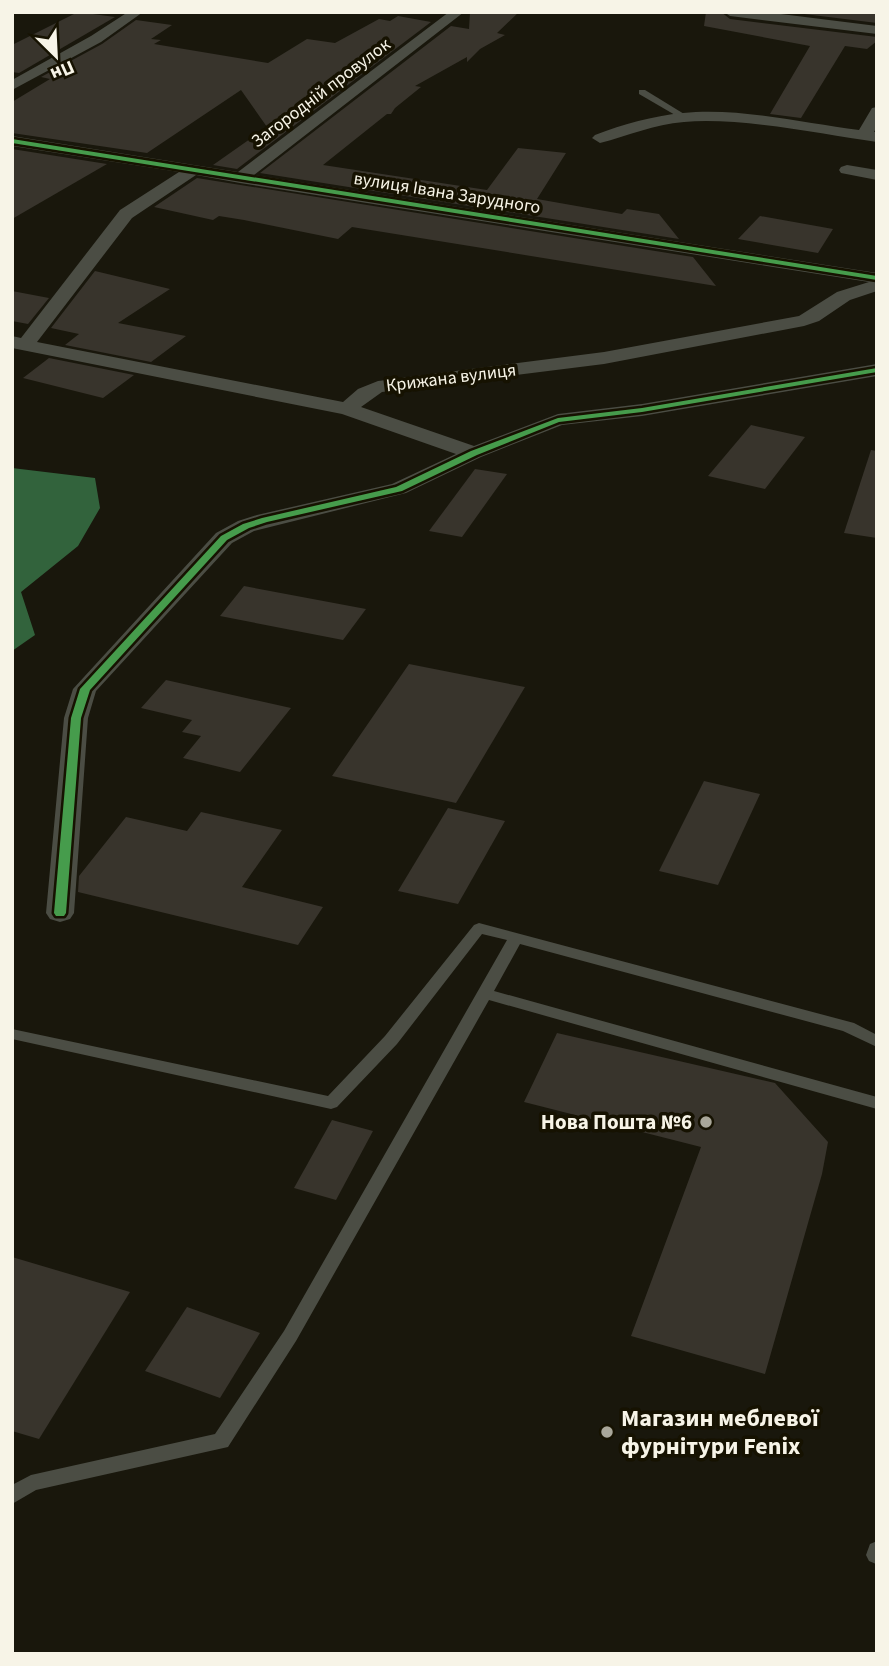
<svg xmlns="http://www.w3.org/2000/svg" width="889" height="1666" viewBox="0 0 889 1666" font-family="'Source Sans 3',sans-serif">
	<style>
		.water { fill: #32633c }
		.building { fill: #38342c }
		.lines { fill: none; stroke-linecap: round; stroke-linejoin: round }
		.lane { fill: #4b4d44; fill-rule: evenodd }
		.street { fill: #4b4d44; fill-rule: evenodd }
		.cycleway-casing { stroke: #161201; stroke-width: 5 }
		.cycleway { fill: #469c4c; fill-rule: evenodd }
		.poi-dot { fill: #a9a79a; stroke: #161201; stroke-width: 2.5 }
		.labels { text-anchor: middle; dominant-baseline: central; stroke-width: 7; stroke-linejoin: round; paint-order: stroke }
		.far-street-label { font-size: 18px; fill: #f7f4e7; stroke: #161201 }
		.poi-label { font-size: 21px; font-weight: bold; fill: #f7f4e7; stroke: #161201; text-anchor: end }
		.near-poi-label { font-size: 24px; font-weight: bold; fill: #f7f4e7; stroke: #161201; text-anchor: start }
	</style>
	<rect width="100%" height="100%" fill="#19170c"/>
	<polygon class="water" points="12,468 95,478 100,508 78,546 21,592 35,635 12,651"/>
	<g class="building">
		<polygon points="78,12 115,17 19,73 12,72 12,45"/>
		<polygon points="470,12 519,12 497,33 505,35 480,49 467,62 467,57 415,86 421,87 395,108 391,114 387,114 323,165 487,190 518,148 566,153 537,199 622,214 627,209 659,214 679,239 260,173 451,26 469,29"/>
		<polygon points="706,12 721,12 730,19 877,37 877,41 867,49 845,46 801,118 770,114 810,46 704,26"/>
		<polygon points="788,12 877,12 877,23"/>
		<polygon points="398,16 431,22 237,169 213,165 267,127 241,90 147,153 12,133 12,102 50,79 41,77 102,44 136,20 172,25 151,39 161,40 154,44 268,63 307,39 335,43 379,19 390,21"/>
		<polygon points="12,149 107,164 12,219"/>
		<polygon points="197,178 693,257 716,286 352,227 338,239 244,220 219,216 213,220 154,207"/>
		<polygon points="760,216 833,229 818,253 738,239"/>
		<polygon points="95,271 170,289 118,323 186,336 151,362 65,345 79,334 51,328"/>
		<polygon points="12,291 49,298 28,324 12,321"/>
		<polygon points="49,358 134,375 103,398 23,378"/>
		<polygon points="751,425 805,437 765,489 708,476"/>
		<polygon points="871,450 877,451 877,538 844,533"/>
		<polygon points="475,469 507,474 462,537 429,531"/>
		<polygon points="244,586 366,609 343,640 220,616"/>
		<polygon points="409,664 525,687 456,803 332,776"/>
		<polygon points="166,680 291,708 240,772 183,758 201,736 182,732 192,720 141,708"/>
		<polygon points="704,781 760,794 718,885 659,871"/>
		<polygon points="448,808 505,821 458,904 398,891"/>
		<polygon points="201,812 282,830 242,887 323,907 298,945 78,892 79,876 126,817 187,831"/>
		<polygon points="557,1033 775,1083 828,1142 822,1174 765,1374 631,1336 701,1147 524,1102"/>
		<polygon points="332,1120 373,1131 336,1200 294,1188"/>
		<polygon points="12,1257 130,1292 39,1439 12,1431"/>
		<polygon points="187,1307 260,1333 220,1398 145,1371"/>
	</g>
	<g class="lines">
		<g class="lane">
			<polygon points="639,90 645,90 689,117 682,119 639,94"/>
			<polygon points="479,923 854,1023 877,1035 877,1047 843,1031 520,944 494,991 877,1097 877,1109 489,1000 296,1341 228,1447 36,1490 12,1504 12,1485 31,1475 215,1434 284,1331 507,940 482,934 397,1044 337,1107 331,1109 12,1039 12,1029 328,1096 385,1036 474,925"/>
			<polygon points="877,1541 877,1564 876,1564 869,1561 866,1555 870,1544"/>
		</g>
		<g class="street">
			<polygon points="128,12 143,12 101,42 12,90 12,80 91,36"/>
			<path d="M449 12H464L254 175 877 273V291L850 300 819 321 804 326 604 364 382 392 361 407 474 446 558 414 642 404 877 364V376L642 416 562 425 481 457 406 493 254 531 232 543 96 691 88 718 74 913 70 919 60 922 50 919 46 913 64 718 73 689 216 533 238 521 257 515 392 484 456 454 342 414 12 348V336L21 338 120 210 179 172 12 146V136L238 172ZM196 175 240 183 869 282 837 292 799 316 604 352 378 381 358 389 343 402 37 342 132 218Z"/>
			<polygon points="724,12 765,12 877,26 877,34 730,16"/>
			<path d="M877 107V126L874 132H877V142C820 134 740 117 684 122 654 124 628 136 600 143L592 138 595 135C624 124 652 116 683 113 738 107 804 123 859 130L872 108Z"/>
			<polygon points="847,165 877,170 877,180 841,173 839,170 841,167"/>
		</g>
		<g class="cycleway-casing">
			<g id="cycleway">
				<polygon points="12,139 877,276 877,280 12,143"/>
				<polygon points="877,368 877,372 642,412 559,422 477,455 402,491 267,522 249,528 227,540 90,690 81,718 66,913 64,916 56,916 54,913 71,718 80,689 221,536 243,524 262,518 396,487 471,451 558,418 642,408"/>
			</g>
		</g>
		<use href="#cycleway" class="cycleway"/>
	</g>
	<g class="poi-dot">
		<circle cx="706" cy="1122" r="7"/>
		<circle cx="607" cy="1432" r="7"/>
	</g>
	<g class="labels">
		<g class="far-street-label">
			<text transform="translate(321 93) rotate(-37)">Загородній провулок</text>
			<text transform="translate(447 193) rotate(9)">вулиця Івана Зарудного</text>
			<text transform="translate(451 378) rotate(-7)">Крижана вулиця</text>
		</g>
		<g class="poi-label">
			<text x="692" y="1122">Нова Пошта №6</text>
		</g>
		<g class="near-poi-label">
			<text x="621" y="1418">Магазин меблевої<tspan x="621" dy="28">фурнітури Fenix</tspan></text>
		</g>
	</g>
	<rect width="889" height="1666" fill="none" stroke="#f7f4e7" stroke-width="28"/>
	<g transform="translate(56 56) rotate(156)" stroke="#161201" stroke-width="5" paint-order="stroke">
	<path d="M0-5L12 26L0 18L-12 26Z" fill="#f7f4e7"/>
	<text y="-10" font-size="19" font-weight="bold" text-anchor="middle" fill="#f7f4e7">Пн</text>
	</g>
</svg>
